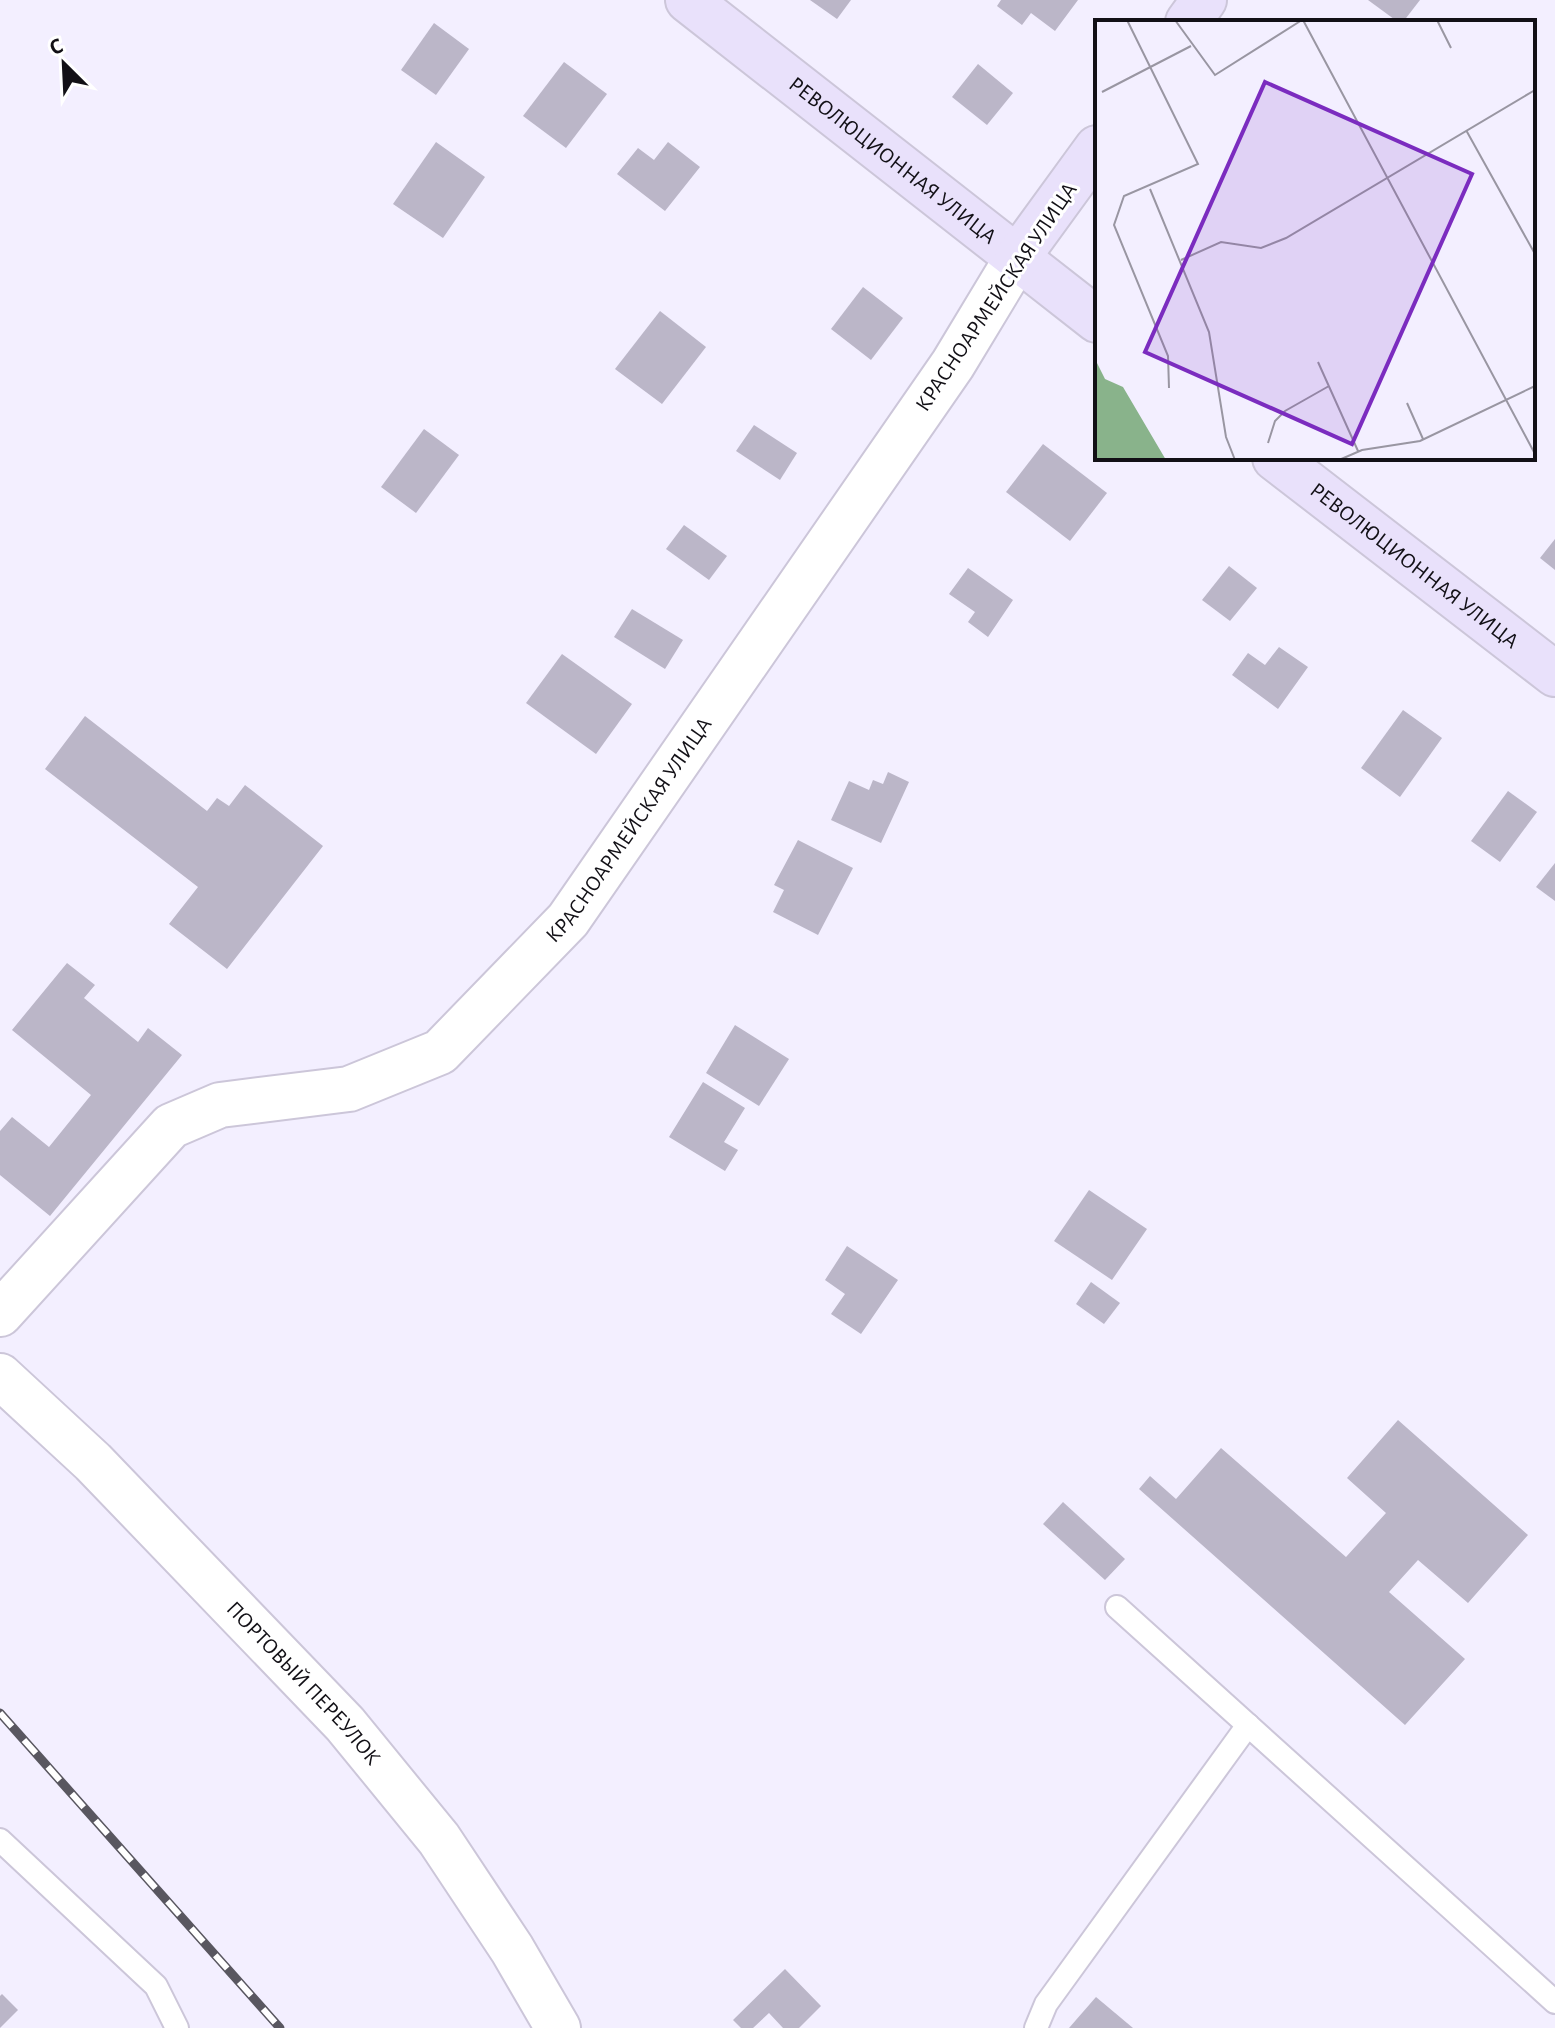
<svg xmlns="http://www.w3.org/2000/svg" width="1555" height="2028" viewBox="0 0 1555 2028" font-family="'Alegreya Sans',sans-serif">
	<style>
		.building { fill: #bbb6c8 }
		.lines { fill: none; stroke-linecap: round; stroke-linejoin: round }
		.lane-casing { stroke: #ccc6d9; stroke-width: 26 }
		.street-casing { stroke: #ccc6d9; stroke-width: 48 }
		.secondary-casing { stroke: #ccc6d9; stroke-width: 48 }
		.lane { stroke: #fff; stroke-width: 22 }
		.street { stroke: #fff; stroke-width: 44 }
		.secondary { stroke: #e9e1fb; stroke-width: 44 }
		.rail-casing { stroke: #595760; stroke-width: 9 }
		.rail { stroke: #fff; stroke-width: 6; stroke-dasharray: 18; stroke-linecap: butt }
		.labels { text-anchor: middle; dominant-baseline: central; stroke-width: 6; stroke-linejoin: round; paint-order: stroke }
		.street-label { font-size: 22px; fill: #121016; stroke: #fff }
		.inset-road { fill: none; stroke: #9996a2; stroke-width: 2 }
		.view { fill: #7b2cbf; fill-opacity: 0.15; stroke: #7b2cbf; stroke-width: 4 }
		.inset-edge { fill: none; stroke: #121016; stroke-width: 4 }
	</style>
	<rect width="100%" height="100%" fill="#f3efff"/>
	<g class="building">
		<polygon points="810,0 851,0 837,19"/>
		<polygon points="1001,0 1078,0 1055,31 1031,13 1022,25 997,6"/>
		<polygon points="1368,0 1420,0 1403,22 1398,22"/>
		<polygon points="434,23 469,49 436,95 401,70"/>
		<polygon points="564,62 607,94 566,148 523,116"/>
		<polygon points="978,64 1013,93 987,125 952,97"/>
		<polygon points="436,142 485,177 443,238 393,204"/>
		<polygon points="668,142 700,167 665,211 617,174 638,148 654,160"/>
		<polygon points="863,287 903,318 871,360 831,329"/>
		<polygon points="660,311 706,347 662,404 615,369"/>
		<polygon points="754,425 797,453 780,480 736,451"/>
		<polygon points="424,429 459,455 416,513 381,487"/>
		<polygon points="1043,444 1107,493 1070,541 1006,492"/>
		<polygon points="684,525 727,556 709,580 666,549"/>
		<polygon points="1555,539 1555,570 1540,558"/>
		<polygon points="1229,566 1257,588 1230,621 1202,600"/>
		<polygon points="968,568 1013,600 988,637 968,622 975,612 949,594"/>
		<polygon points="632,609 683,640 665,669 614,637"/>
		<polygon points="1279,647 1308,667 1278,709 1232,675 1248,653 1265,665"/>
		<polygon points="562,654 632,704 596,754 526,703"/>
		<polygon points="1403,710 1442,738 1400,797 1361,768"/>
		<polygon points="85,716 207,811 217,798 229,806 245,785 323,846 227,969 169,924 198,887 45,769"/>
		<polygon points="888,772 909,782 881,843 831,820 849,781 869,790 873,780 883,784"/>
		<polygon points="1508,791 1537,812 1500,862 1471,841"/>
		<polygon points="798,840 853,868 818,935 773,912 784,890 774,885"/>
		<polygon points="1555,863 1555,901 1536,887"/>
		<polygon points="67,963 95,985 84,998 138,1042 148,1028 182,1055 50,1216 0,1175 0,1131 12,1117 49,1147 91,1095 12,1030"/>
		<polygon points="735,1025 789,1059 759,1106 706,1073"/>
		<polygon points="703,1082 745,1108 724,1142 738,1150 725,1171 669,1137"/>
		<polygon points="1089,1190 1147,1229 1112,1280 1054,1241"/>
		<polygon points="847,1246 898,1280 861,1334 831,1314 845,1294 825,1280"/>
		<polygon points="1091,1282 1120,1303 1104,1324 1076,1304"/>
		<polygon points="1398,1420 1528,1535 1468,1603 1418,1560 1389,1592 1465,1659 1405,1725 1139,1489 1150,1476 1176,1499 1221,1448 1346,1557 1386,1513 1347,1478"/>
		<polygon points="1063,1502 1125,1559 1105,1580 1043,1524"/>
		<polygon points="785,1969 821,2006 799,2028 783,2028 769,2013 753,2028 741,2028 733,2020"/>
		<polygon points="2,1994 18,2010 0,2028 0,1996"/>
		<polygon points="1096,1997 1133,2028 1069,2028"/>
	</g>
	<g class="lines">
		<g class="lane-casing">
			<g id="lane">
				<polyline points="1117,1607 1555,2002"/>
				<polyline points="0,1840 156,1986 177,2028"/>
				<polyline points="1036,2028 1046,2004 1248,1725"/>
			</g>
		</g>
		<g class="street-casing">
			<g id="street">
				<path id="s1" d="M0 1314 171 1126 220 1105 349 1089 440 1052 568 920 953 364 1017 258"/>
				<path id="s2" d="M0 1376 93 1462 345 1724 439 1839 512 1949 558 2028"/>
			</g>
		</g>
		<g class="secondary-casing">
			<g id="secondary">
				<path id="s3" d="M688 0 1097 320"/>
				<polyline points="1188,22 1204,0"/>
				<polyline points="1017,258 1097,148"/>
				<path id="s4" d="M1275 458 1555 674"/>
			</g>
		</g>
		<use href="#lane" class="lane"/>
		<use href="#street" class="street"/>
		<use href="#secondary" class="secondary"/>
		<g class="rail-casing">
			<polyline id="rail" points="0,1713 280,2028"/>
		</g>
		<use href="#rail" class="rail"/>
	</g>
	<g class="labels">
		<g class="street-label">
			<text stroke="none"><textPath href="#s3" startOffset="260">РЕВОЛЮЦИОННАЯ УЛИЦА</textPath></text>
			<text transform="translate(996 297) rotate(-56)">КРАСНОАРМЕЙСКАЯ УЛИЦА</text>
			<text stroke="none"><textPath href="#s4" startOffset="176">РЕВОЛЮЦИОННАЯ УЛИЦА</textPath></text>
			<text stroke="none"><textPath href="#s1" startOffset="828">КРАСНОАРМЕЙСКАЯ УЛИЦА</textPath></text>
			<text stroke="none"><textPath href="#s2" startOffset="432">ПОРТОВЫЙ ПЕРЕУЛОК</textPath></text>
		</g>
	</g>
	<g transform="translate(1095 20)">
		<rect width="440" height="440" fill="#f3efff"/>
		<path d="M0 339 10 359 28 367 71 440H0Z" fill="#89b38b"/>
		<path class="inset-road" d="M32 0 103 144 29 176 19 205 73 336 74 368M80 0 120 55 207 0M208 0 440 434M342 0 356 28M7 72 96 26M371 110 440 234M55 169 114 312 131 417 140 440M86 240 126 222 166 228 191 218 440 70M223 342 263 431M312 383 328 419M173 423 180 401 190 391 234 366M244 440 267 430 325 421 440 366"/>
		<path class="view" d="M170 62 377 154 257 424 50 332Z"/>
		<rect width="440" height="440" class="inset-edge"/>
	</g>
	<g transform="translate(64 64) rotate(336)" stroke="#ffffff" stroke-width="6" paint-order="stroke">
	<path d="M0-6L14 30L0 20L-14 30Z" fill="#121016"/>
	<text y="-12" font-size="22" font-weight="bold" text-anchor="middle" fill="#121016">С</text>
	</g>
</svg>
